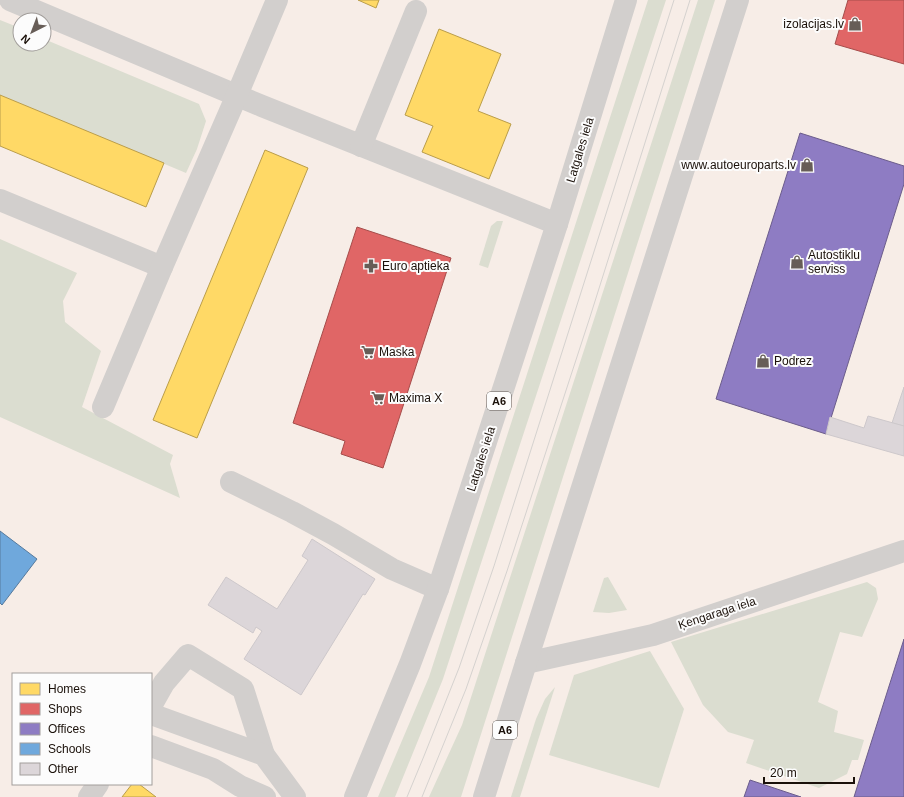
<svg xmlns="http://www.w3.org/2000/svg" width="904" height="797" viewBox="0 0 904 797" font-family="Arial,sans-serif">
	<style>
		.green { fill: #dbddd0 }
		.homes { fill: #ffd966; stroke: #ba9d4a }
		.shops { fill: #e06666; stroke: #a54c4a }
		.offices { fill: #8e7cc3; stroke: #6b5c8b }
		.schools { fill: #6fa8dc; stroke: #567a9d }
		.building { fill: #dcd6d9; stroke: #cdc8cb }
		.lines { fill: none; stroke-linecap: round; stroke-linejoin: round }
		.minor { stroke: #d2cfcd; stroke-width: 22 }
		.highway { stroke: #d2cfcd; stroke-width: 22 }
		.tram { stroke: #d5d2cf; stroke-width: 1 }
		.labels { text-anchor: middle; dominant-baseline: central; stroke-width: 4; stroke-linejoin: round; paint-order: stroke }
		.shield { fill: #fcfcfc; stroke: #5e5752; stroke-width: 1 }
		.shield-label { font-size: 11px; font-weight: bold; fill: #1a1009 }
		.poi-label { font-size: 12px; fill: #1a1009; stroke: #fcfcfc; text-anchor: start }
		.street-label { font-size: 12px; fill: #1a1009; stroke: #fcfcfc }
	</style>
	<rect width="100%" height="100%" fill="#f7ede7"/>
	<g class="green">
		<polygon points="648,0 666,0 443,679 395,797 378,797 429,677"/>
		<polygon points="698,0 715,0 461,797 429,797 462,725"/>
		<polygon points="0,20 20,28 20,44 44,44 44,39 199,104 206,121 197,149 186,173 0,95"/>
		<polygon points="497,221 503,221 488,268 479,265 491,226"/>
		<polygon points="0,239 77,273 63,301 65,322 101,351 82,407 173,455 170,464 180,498 0,417"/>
		<polygon points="608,577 627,610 609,613 593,612 604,578"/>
		<polygon points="867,582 876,588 878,599 862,637 840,632 818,702 838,711 834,732 864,740 858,760 852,760 847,774 819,788 746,763 754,740 728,732 703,705 671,642"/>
		<polygon points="650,651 684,709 659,788 549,755 574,675"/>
		<polygon points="555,687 520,797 511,797 536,719 545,699"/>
	</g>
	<g class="homes">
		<polygon points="358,0 379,0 376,8"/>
		<polygon points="439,29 501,54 478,111 511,124 489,179 422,152 433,126 405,115"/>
		<polygon points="0,95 164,163 146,207 0,146"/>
		<polygon points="265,150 308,168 197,438 153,420"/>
		<polygon points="132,784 139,784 156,797 122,797"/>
	</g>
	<g class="shops">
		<polygon points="848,0 904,0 904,64 835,44"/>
		<polygon points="357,227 451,258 383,468 341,454 345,441 293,423"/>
	</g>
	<g class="offices">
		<polygon points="800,133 904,166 904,184 826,434 716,399"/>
		<polygon points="904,639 904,797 854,797 871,743"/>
		<polygon points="750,780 801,797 744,797"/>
	</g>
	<polygon class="schools" points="0,531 37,559 2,605 0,603"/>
	<g class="building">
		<polygon points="904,387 904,426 892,423"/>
		<polygon points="868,416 904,426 904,456 826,434 830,417 864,428"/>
		<polygon points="312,539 375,579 365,595 363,594 301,695 244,659 262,631 256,627 253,633 208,605 226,577 277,609 308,560 302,556"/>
	</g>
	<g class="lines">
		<g class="minor">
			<polyline points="10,0 262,106 557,224"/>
			<polyline points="361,146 416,11"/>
			<polyline points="0,200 162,267"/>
			<polyline points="103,407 162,267 237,95 277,0"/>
			<polyline points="231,482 292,512 333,534 392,569 438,589"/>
			<polyline points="526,663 653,635 889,556 904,551"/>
			<polyline points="151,706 164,683 188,655 243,689 264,755"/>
			<polyline points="151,714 264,755 295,797"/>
			<polyline points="151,746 213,769 240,786 265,797"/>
			<polyline points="89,797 98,784"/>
		</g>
		<g class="highway">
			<polyline points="355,797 410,664 438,589 557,224 626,0"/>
			<polyline points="484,797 526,663 738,0"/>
		</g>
		<g class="tram">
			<polyline points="407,797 424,756 459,668 494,566 674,0"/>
			<polyline points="422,797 466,689 507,571 590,317 690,0"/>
		</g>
	</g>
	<defs>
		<g id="shop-bare" transform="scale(1.08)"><path d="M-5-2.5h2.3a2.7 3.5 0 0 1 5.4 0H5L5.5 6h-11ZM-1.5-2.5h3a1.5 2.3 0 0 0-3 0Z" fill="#675d57" stroke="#fcfcfc" stroke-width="2.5" paint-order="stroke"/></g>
		<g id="pharmacy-bare" transform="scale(1.08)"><path d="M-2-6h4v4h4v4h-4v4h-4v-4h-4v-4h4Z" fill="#675d57" stroke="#fcfcfc" stroke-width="2.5" paint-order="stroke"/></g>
		<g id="supermarket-bare" transform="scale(1.08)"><path d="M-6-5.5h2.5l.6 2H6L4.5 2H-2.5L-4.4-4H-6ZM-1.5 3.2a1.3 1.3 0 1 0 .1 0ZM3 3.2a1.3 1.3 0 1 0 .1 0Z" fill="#675d57" stroke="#fcfcfc" stroke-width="2.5" paint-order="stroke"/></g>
	</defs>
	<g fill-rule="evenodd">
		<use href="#shop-bare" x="855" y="24"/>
		<use href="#shop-bare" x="807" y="165"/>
		<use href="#shop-bare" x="797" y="262"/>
		<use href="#pharmacy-bare" x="371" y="266"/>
		<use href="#supermarket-bare" x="368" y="352"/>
		<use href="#shop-bare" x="763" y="361"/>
		<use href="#supermarket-bare" x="378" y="398"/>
	</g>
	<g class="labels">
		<g class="shield">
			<rect x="487" y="392" width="24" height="18" rx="3"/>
			<rect x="493" y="721" width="24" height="18" rx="3"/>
		</g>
		<g class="shield-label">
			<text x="499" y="401">A6</text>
			<text x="505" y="730">A6</text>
		</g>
		<g class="poi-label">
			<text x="844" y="24" text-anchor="end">izolacijas.lv</text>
			<text x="796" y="165" text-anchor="end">www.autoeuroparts.lv</text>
			<text x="808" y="255">Autostiklu<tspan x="808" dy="14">serviss</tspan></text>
			<text x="382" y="266">Euro aptieka</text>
			<text x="379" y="352">Maska</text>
			<text x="774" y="361">Podrez</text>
			<text x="389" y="398">Maxima X</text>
		</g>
		<g class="street-label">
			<text transform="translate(580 150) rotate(-73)">Latgales iela</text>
			<text transform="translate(481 459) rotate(-72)">Latgales iela</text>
			<text transform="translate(717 613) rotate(-18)">Ķengaraga iela</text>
		</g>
	</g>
	<rect x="12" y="673" width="140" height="112" fill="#fcfcfc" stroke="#a29e9b"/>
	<rect x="20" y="683" width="20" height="12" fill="#ffd966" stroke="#a29e9b"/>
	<text x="48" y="693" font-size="12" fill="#1a1009">Homes</text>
	<rect x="20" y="703" width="20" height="12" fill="#e06666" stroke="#a29e9b"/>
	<text x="48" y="713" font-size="12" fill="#1a1009">Shops</text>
	<rect x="20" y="723" width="20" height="12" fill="#8e7cc3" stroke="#a29e9b"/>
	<text x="48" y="733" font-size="12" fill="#1a1009">Offices</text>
	<rect x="20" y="743" width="20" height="12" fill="#6fa8dc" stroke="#a29e9b"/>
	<text x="48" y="753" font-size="12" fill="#1a1009">Schools</text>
	<rect x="20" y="763" width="20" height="12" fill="#dcd6d9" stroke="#a29e9b"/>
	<text x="48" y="773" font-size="12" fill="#1a1009">Other</text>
	<g transform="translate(32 32) rotate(222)"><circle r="19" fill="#fcfcfc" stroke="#a29e9b"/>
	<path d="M0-3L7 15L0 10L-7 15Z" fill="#675d57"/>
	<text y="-6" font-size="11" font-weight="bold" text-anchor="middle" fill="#1a1009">N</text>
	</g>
	<path d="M764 777v6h90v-6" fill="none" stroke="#1a1009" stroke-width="2"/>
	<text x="770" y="777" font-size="12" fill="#1a1009" stroke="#fcfcfc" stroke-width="3" paint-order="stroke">20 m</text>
</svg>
